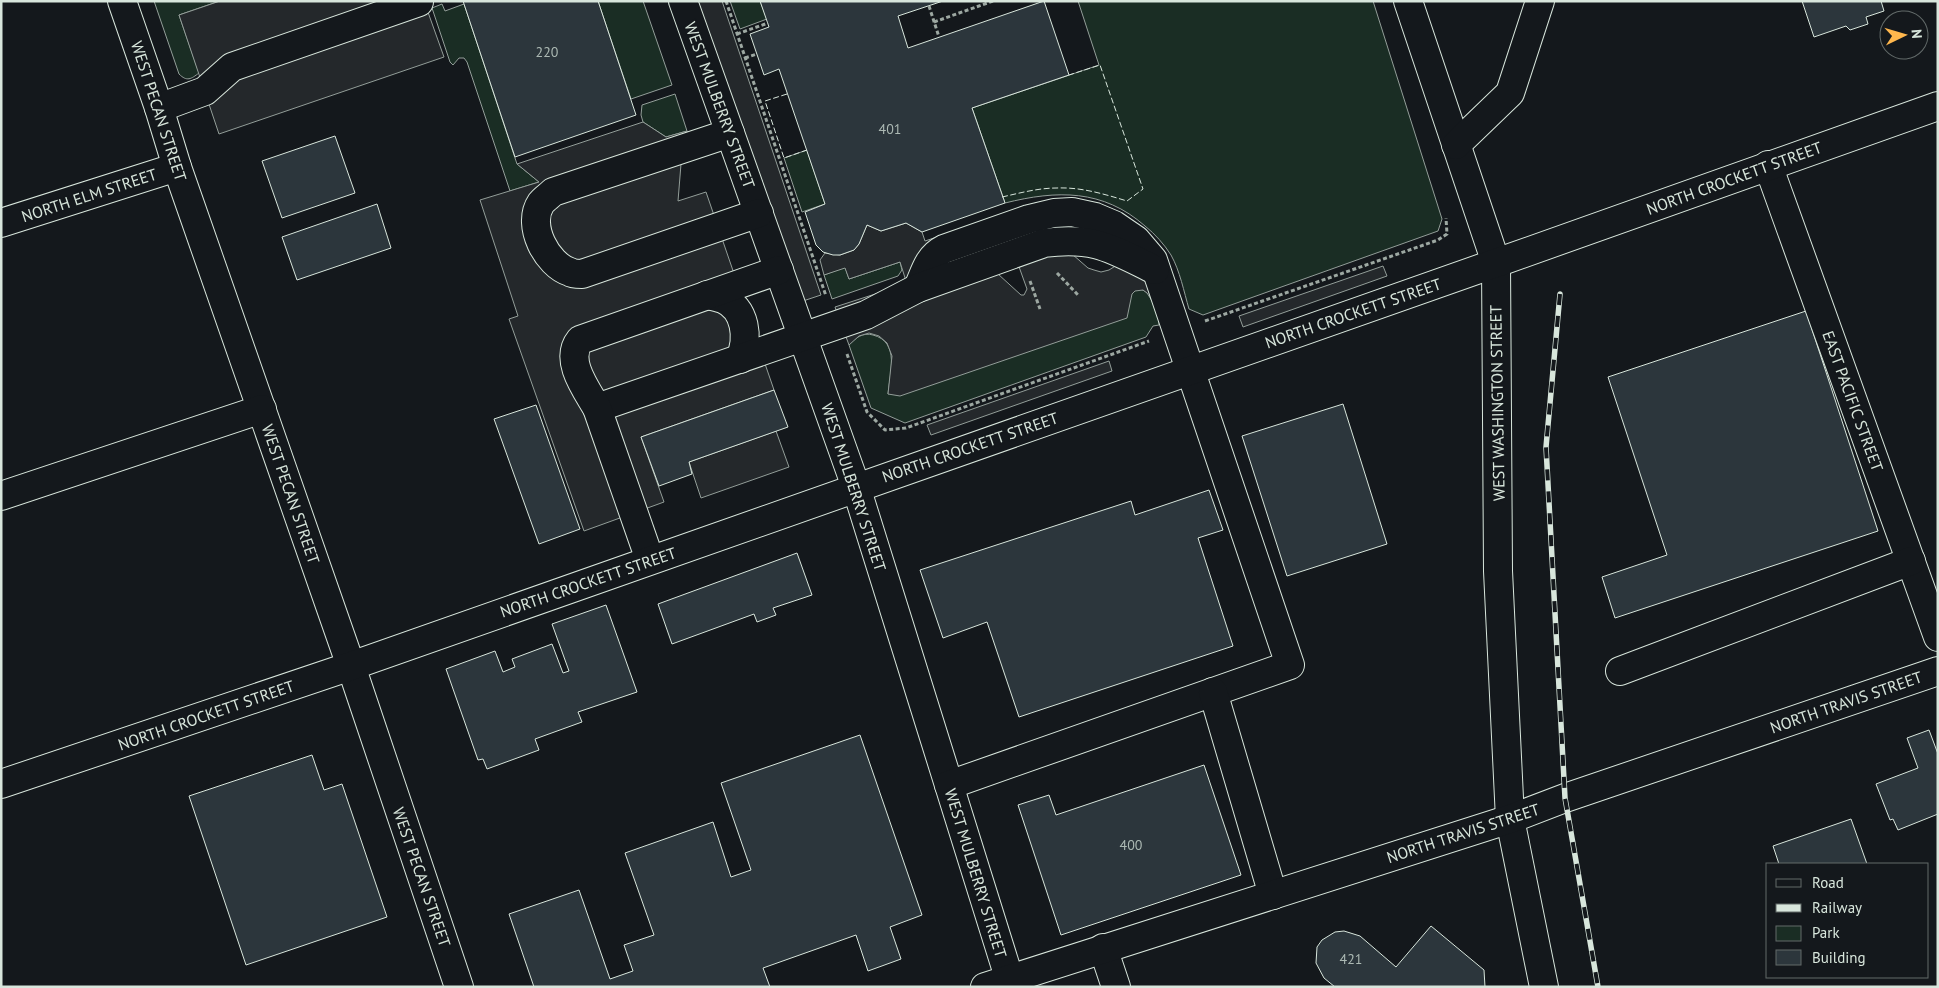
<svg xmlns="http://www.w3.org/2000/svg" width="1939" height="988" viewBox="0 0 1939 988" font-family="'PT Sans',sans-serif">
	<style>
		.green { fill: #1a2d24; stroke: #939e99 }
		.parking { fill: #24282b; stroke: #939e99; fill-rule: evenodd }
		.building { fill: #2c363c; stroke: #d8e6dc }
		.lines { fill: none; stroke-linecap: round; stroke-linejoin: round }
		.minor-casing { stroke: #d8e6dc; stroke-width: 30 }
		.major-casing { stroke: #d8e6dc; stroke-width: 30 }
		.path { stroke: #9da8a2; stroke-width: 3; stroke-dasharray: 4 2.5; stroke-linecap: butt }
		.minor { stroke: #14181c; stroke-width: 28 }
		.major { stroke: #14181c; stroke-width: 28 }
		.rail-casing { stroke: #d8e6dc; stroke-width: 5.5 }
		.rail { stroke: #14181c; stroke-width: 4; stroke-dasharray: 11; stroke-linecap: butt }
		.fence { stroke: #d8e6dc; stroke-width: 1; stroke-dasharray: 6 2.5; stroke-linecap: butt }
		.labels { text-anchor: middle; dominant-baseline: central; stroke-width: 4; stroke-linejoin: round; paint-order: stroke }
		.number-label { font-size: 14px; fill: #adbab4 }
		.street-label { font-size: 16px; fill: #d8e6dc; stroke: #14181c }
	</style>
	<rect width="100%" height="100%" fill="#14181c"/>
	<g class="green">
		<path d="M154 1H220L179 15 199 73C191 79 187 82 179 74Z"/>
		<polygon points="598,1 643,1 672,85 631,99"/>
		<polygon points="730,1 760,1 767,19 740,29"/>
		<path d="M1078 1H1373L1442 219 1438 231 1203 315 1189 309C1184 292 1180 271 1171 255 1164 244 1155 234 1145 226 1103 189 1057 190 1005 203L972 108 1099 65Z"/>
		<polygon points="442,4 445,11 464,4 517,164 539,182 510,191 467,62 464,58 459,58 453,65 450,62 432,8"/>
		<polygon points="675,94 687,131 666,137 643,122 641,115 642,105"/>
		<polygon points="807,150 825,204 802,212 784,158"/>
		<polygon points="900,262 902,270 898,276 832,299 824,275 845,267 849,279"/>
		<path d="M1139 289C1153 291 1159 313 1159 325L1153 326 1146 337 905 423 871 408 849 345C855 338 863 332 873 335 900 342 890 373 888 394L1132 294 1135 290Z"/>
	</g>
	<g class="parking">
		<polygon points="220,1 424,1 444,57 219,134 179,15"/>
		<polygon points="698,1 722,1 821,295 800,302"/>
		<polygon points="643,122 666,137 687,131 695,159 681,164 678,201 706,192 774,390 641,437 664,502 584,531 509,319 518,316 480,200 539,182 517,164"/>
		<path d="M1008 213 1143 235 1156 307 1147 293 1143 290 1135 291 1132 294 1127 318 900 396 888 394 892 356 887 343 879 336 869 333 859 336 849 345 835 307 900 286 906 281 900 262 849 279 845 268 824 275 820 260 825 253 840 255 854 250 859 244 867 225 881 231 906 223 922 232 925 241ZM1072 254 1103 257 1117 265 1109 270 1101 272 1094 270 1088 268ZM1018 264 1027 289 1024 295H1021L998 274 999 271Z"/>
		<polygon points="1383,266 1387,276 1243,327 1239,316"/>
		<polygon points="1109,361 1112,371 931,435 927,425"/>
		<polygon points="776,431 789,467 701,498 689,462"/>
	</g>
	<g class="building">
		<polygon points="463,1 598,1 636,115 515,157"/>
		<polygon points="760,1 943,1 898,16 908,48 1044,1 1069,75 972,108 1005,203 922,232 906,223 881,231 867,225 859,244 854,250 840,255 833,255 823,252 816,245 805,212 825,204 779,69 764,75 750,34 769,27"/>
		<polygon points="1802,1 1881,1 1884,11 1866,17 1868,24 1850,30 1846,26 1814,37"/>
		<polygon points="335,136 355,193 282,218 262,161"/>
		<polygon points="377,204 391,248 297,280 282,237"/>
		<polygon points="1806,311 1878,531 1615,618 1602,577 1667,555 1608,377"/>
		<polygon points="774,390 788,427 689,462 692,474 659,486 641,437"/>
		<polygon points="1343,404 1387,544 1287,576 1242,436"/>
		<polygon points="536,405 580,529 539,544 494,419"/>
		<polygon points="1209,490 1223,530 1198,538 1233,646 1019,717 987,622 943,638 920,570 1131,501 1135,515"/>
		<polygon points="797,553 812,595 773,608 776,615 757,622 754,614 672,644 658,604"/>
		<polygon points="606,605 637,692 578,712 582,722 535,739 539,750 487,769 483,759 478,760 446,669 495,651 503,672 515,667 512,659 552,644 563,673 569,671 552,624"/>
		<polygon points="1929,730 1938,754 1938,814 1898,830 1893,819 1890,820 1876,784 1918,768 1907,738"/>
		<polygon points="860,735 922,915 890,927 901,959 868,971 856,935 763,968 770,987 534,987 509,914 579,890 610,979 633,971 624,945 654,935 625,853 713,822 731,877 751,870 721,783"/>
		<polygon points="312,755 324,790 342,784 387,917 246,965 189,796"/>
		<polygon points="1204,765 1241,875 1061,935 1018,805 1049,795 1056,815"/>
		<polygon points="1851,819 1867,864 1779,864 1773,846"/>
		<polygon points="1431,926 1484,970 1485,987 1335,987 1324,978 1316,963 1317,947 1322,940 1335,932 1344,931 1360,936 1396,967"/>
	</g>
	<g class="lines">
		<g class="minor-casing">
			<g id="minor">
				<polyline points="122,1 159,108 177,167 351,666 459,987"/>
				<polyline points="683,1 856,487 1012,987"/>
				<polyline points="1408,1 1496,263 1498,571 1510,819 1544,987"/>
				<polyline points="159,108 205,91 232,67 419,2"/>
				<path d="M730 133 553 192C549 196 544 199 541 203 526 225 547 265 570 272 573 274 578 274 582 274L759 213"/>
				<polyline points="1456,145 1510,93 1540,1"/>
				<polyline points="1768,165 1938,637"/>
				<polyline points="1,223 177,167"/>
				<path d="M918 288C925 272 928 257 944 249L1029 219 1054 213 1072 212 1095 217 1114 225 1136 240 1153 260 1290 665 949 785"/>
				<path d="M707 295C712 296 718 297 723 299 746 309 749 338 740 359"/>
				<path d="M597 408 866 315 918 288 1044 243C1094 236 1112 249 1155 270"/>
				<polyline points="1,496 262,409"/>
				<path d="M650 560 597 408C586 389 564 360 580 340L779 270"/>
				<polyline points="1620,671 1911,561"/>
				<polyline points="1213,692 1273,895"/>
				<polyline points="1,784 351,666 1496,263 1938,106"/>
				<polyline points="1103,948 1116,987"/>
			</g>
		</g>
		<g class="major-casing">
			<polyline id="major" points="985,987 1510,819 1565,798 1938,671"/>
		</g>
		<g class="path">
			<polyline points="726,1 826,296"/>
			<polyline points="929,6 939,37"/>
			<polyline points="934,22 993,1"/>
			<polyline points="737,34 768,23"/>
			<polyline points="745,58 757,54"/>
			<polyline points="1057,273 1079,296"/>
			<polyline points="1030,281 1040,309"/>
			<polyline points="1205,321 1438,240 1447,234 1446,218"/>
			<polyline points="847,354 867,412 885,430 906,428 1149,341"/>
		</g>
		<use href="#minor" class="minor"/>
		<use href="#major" class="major"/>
		<g class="rail-casing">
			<polyline id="rail" points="1560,294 1546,447 1565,798 1598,987"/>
		</g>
		<use href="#rail" class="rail"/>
		<g class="fence">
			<polyline points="787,94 765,101 784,158 807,150"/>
			<path d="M1002 197C1020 193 1038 188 1057 188 1081 187 1104 194 1127 201L1143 189 1100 65 1069 75"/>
		</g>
	</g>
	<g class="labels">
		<g class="number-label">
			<text x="547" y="52">220</text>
			<text x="890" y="129">401</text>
			<text x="1131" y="845">400</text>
			<text x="1351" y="959">421</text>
		</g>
		<g class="street-label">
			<text transform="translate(720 105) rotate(70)">WEST MULBERRY STREET</text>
			<text transform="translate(159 111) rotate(72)">WEST PECAN STREET</text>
			<text transform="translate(1734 178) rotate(-20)">NORTH CROCKETT STREET</text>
			<text transform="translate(89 195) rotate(-18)">NORTH ELM STREET</text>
			<text transform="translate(1353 313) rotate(-19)">NORTH CROCKETT STREET</text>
			<text transform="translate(1853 401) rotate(70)">EAST PACIFIC STREET</text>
			<text transform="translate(1497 403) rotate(-91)">WEST WASHINGTON STREET</text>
			<text transform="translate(970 447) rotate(-19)">NORTH CROCKETT STREET</text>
			<text transform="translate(854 487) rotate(72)">WEST MULBERRY STREET</text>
			<text transform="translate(291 494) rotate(71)">WEST PECAN STREET</text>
			<text transform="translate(588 582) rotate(-19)">NORTH CROCKETT STREET</text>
			<text transform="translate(1846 702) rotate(-19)">NORTH TRAVIS STREET</text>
			<text transform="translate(206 715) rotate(-19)">NORTH CROCKETT STREET</text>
			<text transform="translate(1463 833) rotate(-18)">NORTH TRAVIS STREET</text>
			<text transform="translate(976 873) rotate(73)">WEST MULBERRY STREET</text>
			<text transform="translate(422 877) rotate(71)">WEST PECAN STREET</text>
		</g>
	</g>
	<rect width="1939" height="988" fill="none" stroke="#d8e6dc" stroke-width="5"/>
	<rect x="1766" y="863" width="162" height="115" fill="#14181c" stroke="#626a69"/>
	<rect x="1776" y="879" width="25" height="8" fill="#14181c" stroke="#626a69"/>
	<text x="1812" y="888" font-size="15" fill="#d8e6dc">Road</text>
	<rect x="1776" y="904" width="25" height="8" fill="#d8e6dc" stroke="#626a69"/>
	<text x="1812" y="913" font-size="15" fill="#d8e6dc">Railway</text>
	<rect x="1776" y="926" width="25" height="15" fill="#1a2d24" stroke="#626a69"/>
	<text x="1812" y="938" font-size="15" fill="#d8e6dc">Park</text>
	<rect x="1776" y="950" width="25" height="15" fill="#2c363c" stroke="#626a69"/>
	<text x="1812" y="963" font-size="15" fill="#d8e6dc">Building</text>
	<g transform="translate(1904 35) rotate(85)"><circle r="24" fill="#14181c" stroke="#626a69"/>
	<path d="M0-4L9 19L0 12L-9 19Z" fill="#ffb74d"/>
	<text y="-8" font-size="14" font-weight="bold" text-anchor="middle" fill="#d8e6dc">N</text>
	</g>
</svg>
